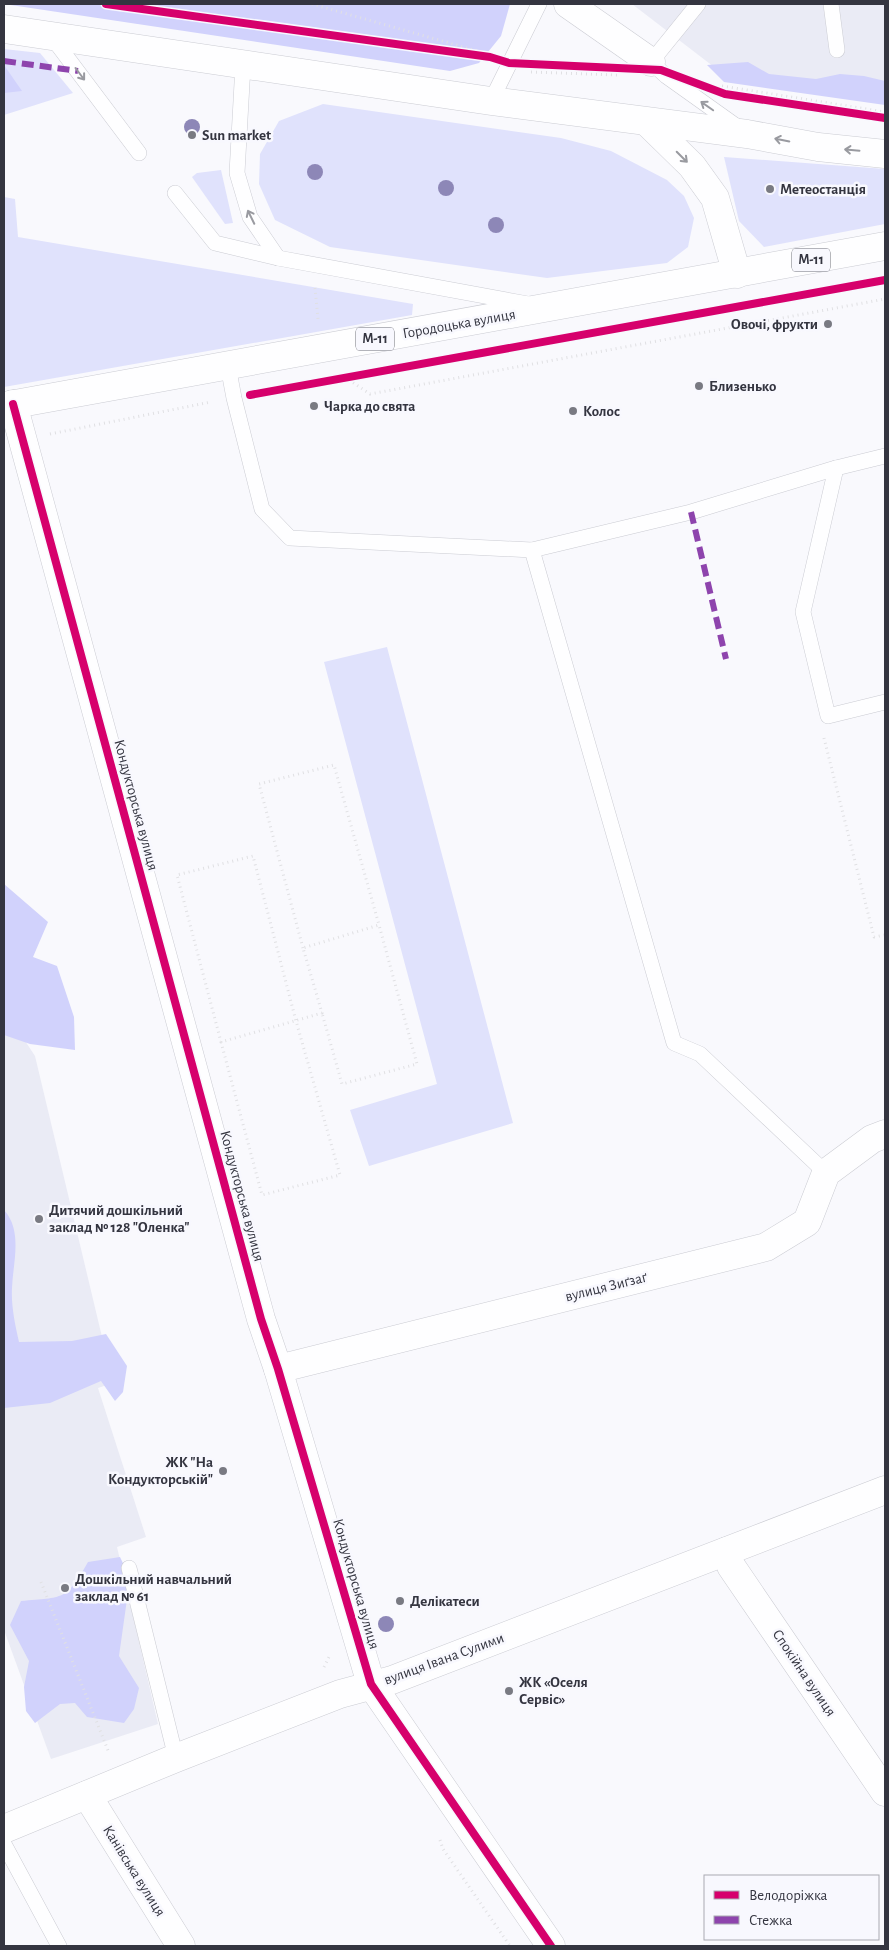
<svg xmlns="http://www.w3.org/2000/svg" width="889" height="1950" viewBox="0 0 889 1950" font-family="'Alegreya Sans',sans-serif">
	<style>
		.built { fill: #eaebf5 }
		.green { fill: #e0e2fc }
		.forest { fill: #d1d2fc }
		.lines { fill: none; stroke-linecap: round; stroke-linejoin: round }
		.service-casing { stroke: #cbccd3; stroke-width: 16 }
		.minor-casing { stroke: #cbccd3; stroke-width: 29 }
		.secondary-casing { stroke: #cbccd3; stroke-width: 29 }
		.primary-casing { stroke: #cbccd3; stroke-width: 29 }
		.path { stroke: #e0e0e3; stroke-width: 3; stroke-dasharray: 1 4; stroke-linecap: butt }
		.service { stroke: #fefeff; stroke-width: 15 }
		.minor { stroke: #fefeff; stroke-width: 28 }
		.secondary { stroke: #fefeff; stroke-width: 28 }
		.primary { stroke: #fefeff; stroke-width: 28 }
		.quiet { stroke: #8e44ad; stroke-width: 6; stroke-dasharray: 12 6; stroke-linecap: butt }
		.cycleway-casing { stroke: #f8f8fe; stroke-width: 11 }
		.cycleway { stroke: #d6006c; stroke-width: 8 }
		.tree { fill: #8d87b7 }
		.oneway { stroke: #999aa0 }
		.poi-dot { fill: #797a82; stroke: #f8f8fe; stroke-width: 2 }
		.labels { text-anchor: middle; dominant-baseline: central; stroke-width: 5; stroke-linejoin: round; paint-order: stroke }
		.shield { fill: #f8f8fe; stroke: #6f7079; stroke-width: 1 }
		.shield-label { font-size: 14px; font-weight: bold; fill: #343540 }
		.poi-label { font-size: 15px; font-weight: bold; fill: #343540; stroke: #f8f8fe; text-anchor: start }
		.street-label { font-size: 15px; fill: #343540; stroke: #f8f8fe }
	</style>
	<rect width="100%" height="100%" fill="#f9f9fd"/>
	<g class="built">
		<polygon points="632,4 885,4 885,103 731,80"/>
		<polygon points="4,1009 35,1056 113,1383 98,1388 146,1537 117,1547 158,1724 51,1759 4,1630"/>
	</g>
	<g class="green">
		<polygon points="4,49 40,53 73,93 4,115"/>
		<polygon points="323,104 561,138 611,151 667,180 684,196 694,218 688,247 667,263 547,278 330,247 275,220 259,184 260,154 279,121"/>
		<polygon points="724,157 885,169 885,224 764,247 739,221"/>
		<polygon points="221,170 233,223 225,224 192,177 197,173"/>
		<polygon points="4,197 15,199 18,237 413,304 412,315 4,387"/>
		<polygon points="387,647 513,1123 369,1166 350,1110 437,1084 324,662"/>
	</g>
	<g class="forest">
		<polygon points="4,4 510,4 501,36 479,63 450,71"/>
		<polygon points="748,62 769,74 816,79 840,74 864,76 885,81 885,105 724,82 707,65"/>
		<polygon points="4,65 22,91 4,93"/>
		<polygon points="4,884 48,922 33,957 57,966 74,1017 75,1050 30,1044 4,1035"/>
		<path d="M4 1210C23 1231 13 1262 12 1288 11 1306 15 1324 19 1342L72 1341 106 1334 127 1366 123 1392 115 1401 101 1381 50 1403 4 1408Z"/>
		<path d="M120 1557 130 1578 119 1656 139 1688 134 1709 124 1723 87 1717 75 1703 60 1704 35 1723 26 1711 24 1687 29 1661 10 1625 21 1601C64 1597 66 1601 88 1562Z"/>
	</g>
	<g class="lines">
		<g class="service-casing">
			<g id="service">
				<polyline points="698,4 651,62 666,76 739,128"/>
				<polyline points="831,4 837,50"/>
				<polyline points="51,36 139,153"/>
				<polyline points="243,65 237,173 250,217 278,258"/>
				<polyline points="491,101 539,4"/>
				<polyline points="175,193 215,243 278,258 528,304"/>
				<polyline points="228,366 234,398 262,509 290,538 532,550 674,1043 700,1054 826,1173"/>
				<polyline points="836,468 803,612 828,716 885,702"/>
				<polyline points="532,550 691,512 836,468 885,456"/>
				<polyline points="129,1568 176,1758"/>
				<polyline points="4,1844 59,1946"/>
			</g>
		</g>
		<g class="minor-casing">
			<g id="minor">
				<polyline points="568,4 651,62"/>
				<polyline points="13,404 261,1319 278,1369 371,1684 551,1946"/>
				<polyline points="278,1369 766,1247 807,1222 826,1173 872,1139 885,1134"/>
				<polyline points="727,1551 731,1566 885,1792"/>
				<polyline points="87,1795 181,1946"/>
				<polyline points="4,1829 176,1758 340,1694 392,1680 885,1490"/>
			</g>
		</g>
		<g class="secondary-casing">
			<g id="secondary">
				<polyline points="4,29 491,101 747,134 818,147 885,154"/>
				<polyline points="647,122 692,166 715,198 737,274"/>
			</g>
		</g>
		<g class="primary-casing">
			<polyline id="primary" points="4,406 885,246"/>
		</g>
		<g class="path">
			<polyline points="312,4 488,54"/>
			<polyline points="531,72 617,75"/>
			<polyline points="722,86 885,112"/>
			<polyline points="315,288 318,319"/>
			<polyline points="256,394 346,378 370,394 885,299"/>
			<polyline points="50,434 211,402"/>
			<polyline points="824,738 874,937 885,935"/>
			<polyline points="303,948 259,784 334,765 379,925"/>
			<polyline points="221,1042 262,1195 340,1175 296,1021 253,856 177,875 221,1042 322,1013 303,948 379,925 417,1064 342,1084 322,1013"/>
			<polyline points="41,1582 109,1753"/>
			<polyline points="324,1667 330,1655"/>
			<polyline points="440,1840 443,1849 510,1946"/>
		</g>
		<use href="#service" class="service"/>
		<use href="#minor" class="minor"/>
		<use href="#secondary" class="secondary"/>
		<use href="#primary" class="primary"/>
		<g class="quiet">
			<polyline points="4,61 78,71"/>
			<polyline points="691,512 726,659"/>
		</g>
		<g class="cycleway-casing">
			<g id="cycleway">
				<polyline points="106,4 490,57 509,63 661,70 725,94 885,118"/>
				<polyline points="250,395 885,280"/>
				<polyline points="13,404 261,1319 278,1369 371,1684 551,1946"/>
			</g>
		</g>
		<use href="#cycleway" class="cycleway"/>
	</g>
	<g class="tree">
		<circle cx="192" cy="127" r="8"/>
		<circle cx="315" cy="172" r="8"/>
		<circle cx="446" cy="188" r="8"/>
		<circle cx="496" cy="225" r="8"/>
		<circle cx="386" cy="1624" r="8"/>
	</g>
	<defs><path id="oneway-shaft" d="M-6 0H5M1.5-3L5.5 0L1.5 3" fill="none" stroke-width="1.6" stroke-linecap="round" stroke-linejoin="round" transform="scale(1.25)"/></defs>
	<g class="oneway">
		<use href="#oneway-shaft" transform="translate(80 74) rotate(53)"/>
		<use href="#oneway-shaft" transform="translate(707 106) rotate(-145)"/>
		<use href="#oneway-shaft" transform="translate(782 140) rotate(-169)"/>
		<use href="#oneway-shaft" transform="translate(852 150) rotate(-175)"/>
		<use href="#oneway-shaft" transform="translate(682 157) rotate(45)"/>
		<use href="#oneway-shaft" transform="translate(251 217) rotate(-116)"/>
	</g>
	<g class="poi-dot">
		<circle cx="192" cy="135" r="5"/>
		<circle cx="770" cy="189" r="5"/>
		<circle cx="828" cy="324" r="5"/>
		<circle cx="699" cy="386" r="5"/>
		<circle cx="314" cy="406" r="5"/>
		<circle cx="573" cy="411" r="5"/>
		<circle cx="39" cy="1219" r="5"/>
		<circle cx="223" cy="1471" r="5"/>
		<circle cx="65" cy="1588" r="5"/>
		<circle cx="400" cy="1601" r="5"/>
		<circle cx="509" cy="1691" r="5"/>
	</g>
	<g class="labels">
		<g class="shield">
			<rect x="792" y="248.5" width="38" height="23" rx="4"/>
			<rect x="356" y="327.5" width="38" height="23" rx="4"/>
		</g>
		<g class="shield-label">
			<text x="811" y="260">М-11</text>
			<text x="375" y="339">М-11</text>
		</g>
		<g class="poi-label">
			<text x="202" y="135">Sun market</text>
			<text x="780" y="189">Метеостанція</text>
			<text x="818" y="324" text-anchor="end">Овочі, фрукти</text>
			<text x="709" y="386">Близенько</text>
			<text x="324" y="406">Чарка до свята</text>
			<text x="583" y="411">Колос</text>
			<text x="49" y="1210">Дитячий дошкільний<tspan x="49" dy="17">заклад № 128 "Оленка"</tspan></text>
			<text x="213" y="1462" text-anchor="end">ЖК "На<tspan x="213" dy="17">Кондукторській"</tspan></text>
			<text x="75" y="1579">Дошкільний навчальний<tspan x="75" dy="17">заклад № 61</tspan></text>
			<text x="410" y="1601">Делікатеси</text>
			<text x="519" y="1682">ЖК «Оселя<tspan x="519" dy="17">Сервіс»</tspan></text>
		</g>
		<g class="street-label">
			<text transform="translate(459 324) rotate(-10)">Городоцька вулиця</text>
			<text transform="translate(136 805) rotate(75)">Кондукторська вулиця</text>
			<text transform="translate(242 1196) rotate(75)">Кондукторська вулиця</text>
			<text transform="translate(606 1287) rotate(-14)">вулиця Зиґзаґ</text>
			<text transform="translate(356 1584) rotate(74)">Кондукторська вулиця</text>
			<text transform="translate(444 1659) rotate(-20)">вулиця Івана Сулими</text>
			<text transform="translate(804 1673) rotate(56)">Спокійна вулиця</text>
			<text transform="translate(134 1871) rotate(58)">Канівська вулиця</text>
		</g>
	</g>
	<rect width="889" height="1950" fill="none" stroke="#343540" stroke-width="10"/>
	<rect x="704" y="1875" width="175" height="65" fill="#f8f8fe" stroke="#aaaab2"/>
	<rect x="714" y="1891" width="25" height="8" fill="#d6006c" stroke="#aaaab2"/>
	<text x="749" y="1900" font-size="15" fill="#343540">Велодоріжка</text>
	<rect x="714" y="1916" width="25" height="8" fill="#8e44ad" stroke="#aaaab2"/>
	<text x="749" y="1925" font-size="15" fill="#343540">Стежка</text>
</svg>
